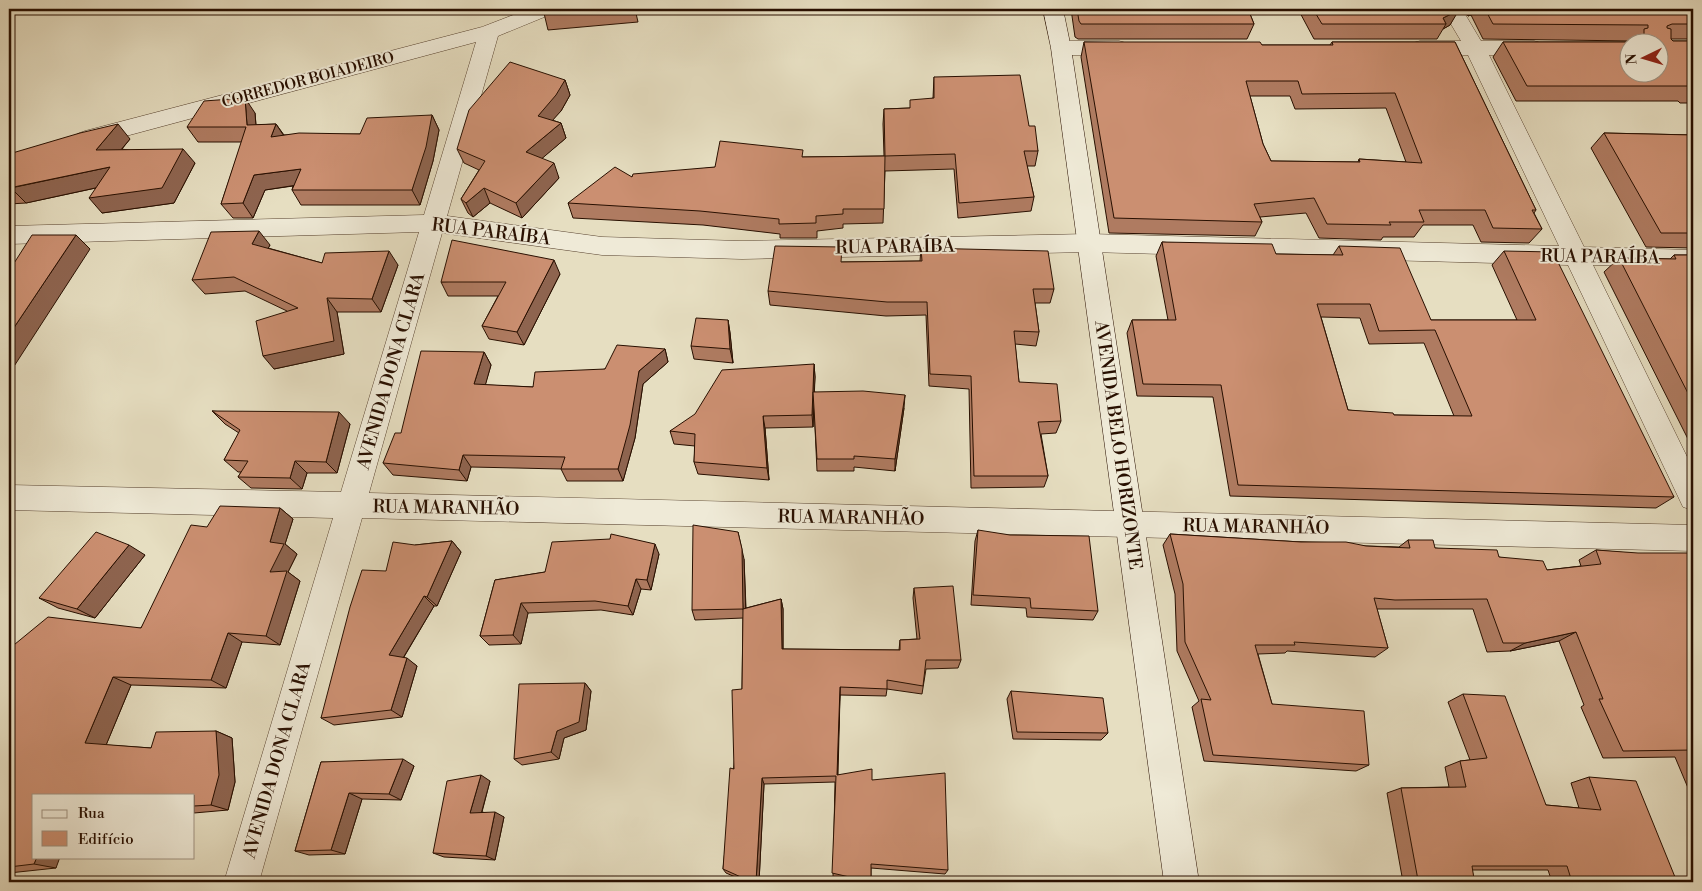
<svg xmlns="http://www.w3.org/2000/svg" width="1702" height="891" viewBox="0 0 1702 891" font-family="'Libre Bodoni',serif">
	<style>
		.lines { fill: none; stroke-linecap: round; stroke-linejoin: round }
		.street-casing { stroke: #584330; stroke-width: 1 }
		.secondary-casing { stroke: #280f00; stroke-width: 1 }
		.street { fill: #efead7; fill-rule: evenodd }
		.secondary { fill: #efead7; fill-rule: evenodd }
		.wall { fill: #af7b61; stroke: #280f00; fill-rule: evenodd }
		.shaded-wall { fill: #8e644f; stroke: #280f00 }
		.building { fill: #cb8f71; stroke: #280f00; fill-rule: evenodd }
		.labels { text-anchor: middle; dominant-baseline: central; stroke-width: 4; stroke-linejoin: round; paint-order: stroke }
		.far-street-label { font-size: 15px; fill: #280f00; stroke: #efead7 }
		.street-label { font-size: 18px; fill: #280f00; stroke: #efead7 }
	</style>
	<rect width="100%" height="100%" fill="#e6dec1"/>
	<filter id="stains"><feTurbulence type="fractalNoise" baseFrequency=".004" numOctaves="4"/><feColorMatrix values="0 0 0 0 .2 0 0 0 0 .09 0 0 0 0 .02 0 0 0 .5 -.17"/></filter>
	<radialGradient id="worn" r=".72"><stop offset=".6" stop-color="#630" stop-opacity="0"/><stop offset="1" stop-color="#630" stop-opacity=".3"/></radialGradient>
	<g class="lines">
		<g class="street-casing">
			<g id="street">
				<polygon points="529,9 557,9 554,13 498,36 447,216 602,237 742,241 1089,234 1559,246 1468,55 1420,55 1413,53 1410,48 1413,43 1420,41 1461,41 1442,9 1462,9 1481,41 1534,41 1541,43 1544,48 1541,53 1534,55 1489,55 1584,247 1693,250 1693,268 1593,265 1693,469 1693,510 1683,507 1568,265 1089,252 742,259 602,255 442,233 369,493 1693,525 1693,551 362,518 259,882 224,882 333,518 9,510 9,485 341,492 419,232 9,244 9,226 424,215 476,42 85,147 77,144 74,139 77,134 85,131 482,27"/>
				<polygon points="1061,41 1119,41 1126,43 1129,48 1126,53 1119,55 1061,55 1054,53 1051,48 1054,43"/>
			</g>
		</g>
		<g class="secondary-casing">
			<polygon id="secondary" points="1043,9 1063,9 1071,48 1199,882 1164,882 1051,48"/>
		</g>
		<use href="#street" class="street"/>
		<use href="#secondary" class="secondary"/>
	</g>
	<g class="wall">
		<polygon points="543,9 635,9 638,22 548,30"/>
		<polygon points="1071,9 1248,9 1254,24 1247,39 1078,39 1075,37"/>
		<polygon points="1298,9 1458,9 1450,25 1443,29 1437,39 1314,39"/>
		<polygon points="1463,9 1693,9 1693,39 1671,39 1673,41 1693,41 1693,103 1680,103 1678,101 1516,101 1493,57 1503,42 1634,42 1634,41 1483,39 1471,15 1468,16"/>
		<path d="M1084 42 1262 45H1330L1332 42H1455L1536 210 1534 213 1542 229 1529 243 1481 242 1473 225H1423L1414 237H1383L1381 240 1319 238 1306 213 1260 217 1262 222 1255 236 1109 233 1081 57ZM1250 96H1290L1295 109 1386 108 1406 162 1359 159 1358 162 1271 161 1263 144Z"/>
		<polygon points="934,77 1029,126 1038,151 1035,166 1027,166 1034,197 1031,211 958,218 954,169 885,171 883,223 843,224 843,228 817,231 817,238 780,238 780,234 703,225 573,218 568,203 632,177 803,157 884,156 883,124 884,109 910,108 933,98"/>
		<polygon points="565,80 570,95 561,111 552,120 561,123 566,138 542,158 559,178 522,218 490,203 473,217 468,213 461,199 479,170 464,163 457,149"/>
		<polygon points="255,113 256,125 276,124 284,135 360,134 432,115 439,130 433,161 420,205 301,205 292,190 293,186 265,190 253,218 233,218 221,204 242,142 198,142 187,127"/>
		<polygon points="1604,133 1693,135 1693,248 1646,247 1591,148"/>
		<polygon points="130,139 122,149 195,163 174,203 102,213 96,188 26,203 9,204 9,154"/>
		<path d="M1162 242 1276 254 1333 255 1339 246 1431 320H1517L1492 265 1504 251 1674 497 1656 508 1230 496 1213 397 1137 396 1127 333 1132 320H1168L1156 256ZM1321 317 1360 318 1369 344 1424 343 1454 416 1394 415 1348 410Z"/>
		<polygon points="270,245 268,248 322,263 398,265 381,312 337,312 344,354 274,369 287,311 245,291 205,294 192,280"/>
		<polygon points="921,248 1054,289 1050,303 1035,303 1039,332 1036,346 1015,344 1019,382 1061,421 1056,433 1041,434 1048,476 1044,487 971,488 969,389 929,386 926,315 886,316 770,305 768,291 842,262 920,261"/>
		<polygon points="1674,255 1693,255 1693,449 1604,272 1619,258 1670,259"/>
		<polygon points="560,274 524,345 489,339 482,326 498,296 448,296 441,282"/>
		<polygon points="728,320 730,333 733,363 694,359 691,346"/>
		<polygon points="665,349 668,362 643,384 635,438 623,481 567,481 561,469 471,467 467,481 393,475 383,463 401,433 484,352 491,365 485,385 533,387 605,369"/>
		<polygon points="814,364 815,377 814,392 904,408 895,471 854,467 854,471 817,471 814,406 813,427 765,428 769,480 698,474 694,462 695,446 674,444 670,431"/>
		<polygon points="212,411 350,424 337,473 307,473 302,489 251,488 238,477 241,472 238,472 224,460 239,433 225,424"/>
		<polygon points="280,508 293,519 285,544 297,554 288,572 300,581 280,645 242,642 226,688 131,685 106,745 151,748 216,731 232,738 235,782 228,810 194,813 194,795 34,795 56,868 9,873 9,649 141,628 207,527"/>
		<polygon points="978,530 1098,611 1093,620 1027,617 1026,608 971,605 975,541"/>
		<polygon points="1170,534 1366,546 1399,547 1408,540 1435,548 1499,557 1547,570 1581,566 1579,560 1596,550 1693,559 1693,795 1691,795 1675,757 1603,758 1581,707 1584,705 1559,641 1510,651 1487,652 1473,609 1377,609 1388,648 1375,657 1287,651 1285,653 1258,654 1272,704 1369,765 1356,771 1204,761 1192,707 1199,701 1177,651 1175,594 1163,545"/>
		<polygon points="452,541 461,552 437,606 434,606 404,657 417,666 402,717 334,725 321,718 386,571 415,545"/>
		<polygon points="659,554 651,590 641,589 633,615 601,610 528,613 521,644 489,645 480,636 495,580"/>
		<polygon points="145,555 95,618 58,608 39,598"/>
		<polygon points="744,559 746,608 781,599 783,609 783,649 899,650 900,640 917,639 913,598 914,588 961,660 958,668 926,669 922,694 887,689 886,696 840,695 838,775 872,780 948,870 945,874 871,868 871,882 855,882 833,877 835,782 764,784 759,882 747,882 726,873 723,869 742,689 743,618 695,620 692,610"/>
		<polygon points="585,683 591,691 586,730 564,738 559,759 522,765 514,759"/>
		<polygon points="1011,691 1108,733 1101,740 1013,739 1007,699"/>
		<polygon points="1463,694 1546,805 1579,808 1571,783 1589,777 1677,882 1552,882 1548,870 1472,870 1474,879 1461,882 1403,882 1387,793 1401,788 1449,787 1445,767 1460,761 1470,760 1448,702"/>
		<polygon points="321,762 414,766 401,800 362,799 345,854 309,855 295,851"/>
		<polygon points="490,781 482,812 504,817 495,860 444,857 433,853"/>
	</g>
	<g class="shaded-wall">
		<polygon points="1473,9 1474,9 1471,15 1468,16"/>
		<polygon points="1459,10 1450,25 1443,29 1446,24 1443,18"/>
		<polygon points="565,80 570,95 561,111 543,131 538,116"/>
		<polygon points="245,98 255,113 257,140 247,125"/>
		<polygon points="432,115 439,130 433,161 420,205 412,190"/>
		<polygon points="561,123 566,138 532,167 526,152"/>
		<polygon points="118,124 130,139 109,164 96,150"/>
		<polygon points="276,124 286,139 271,137"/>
		<polygon points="183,149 195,163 174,203 102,213 89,198"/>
		<polygon points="554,163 559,178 522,218 516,203"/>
		<polygon points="110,167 123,182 26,203 11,188"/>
		<polygon points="301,169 310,183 265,190 253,218 243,203 254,175"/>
		<polygon points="484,188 490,203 473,217 466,203"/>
		<polygon points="259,231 270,245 263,258 252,244"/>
		<polygon points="76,235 90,249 9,374 9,335"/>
		<polygon points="389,251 398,265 381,312 372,299"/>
		<polygon points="554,260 560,274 524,345 517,332"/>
		<polygon points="327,298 337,312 344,354 274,369 263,356"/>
		<polygon points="728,320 730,333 733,363 730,349"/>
		<polygon points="665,349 668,362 643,384 635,438 623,481 618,469 639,371"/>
		<polygon points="484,352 491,365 482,397 474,384"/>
		<polygon points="814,364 815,377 813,427 812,415"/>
		<polygon points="905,395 904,408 895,471 895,459"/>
		<polygon points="339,412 350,424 337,473 326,462"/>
		<polygon points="763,416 765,428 769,480 767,468"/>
		<polygon points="463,455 471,467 467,481 459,470"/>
		<polygon points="295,461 307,473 302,489 290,478"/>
		<polygon points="280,508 293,519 285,544 297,554 288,572 300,581 280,645 266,636 270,572 270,542"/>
		<polygon points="738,532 744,559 746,618 743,609"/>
		<polygon points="452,541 461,552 437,606 427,597"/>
		<polygon points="655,544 659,554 651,590 647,580"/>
		<polygon points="129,545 145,555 95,618 77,609"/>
		<polygon points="636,579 641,589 633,615 628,606"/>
		<polygon points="424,596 434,606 400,663 389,655"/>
		<polygon points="781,599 783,609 783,658 782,649"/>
		<polygon points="521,603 528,613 521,644 513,635"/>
		<polygon points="1576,632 1559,641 1510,651 1525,643"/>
		<polygon points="228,633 242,642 226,688 211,680"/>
		<polygon points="407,658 417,666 402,717 391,710"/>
		<polygon points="113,677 131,685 104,750 85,743"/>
		<polygon points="585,683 591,691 586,730 564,738 559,759 551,752 557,731"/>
		<polygon points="840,687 840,695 837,781 837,775"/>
		<polygon points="216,731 232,738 235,782 228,810 211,805"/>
		<polygon points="403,759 414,766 401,800 389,794"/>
		<polygon points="481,775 490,781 480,818 470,813"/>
		<polygon points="762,778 764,784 759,882 756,882"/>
		<polygon points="349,793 362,799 345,854 331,850"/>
		<polygon points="495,812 504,817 495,860 486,856"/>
		<polygon points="37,857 60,857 56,868 34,864"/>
	</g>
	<g class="building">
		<polygon points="543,9 614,9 544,14"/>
		<polygon points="1077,9 1248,9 1254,24 1081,24 1079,21"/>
		<polygon points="1313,9 1458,9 1459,10 1443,18 1446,24 1322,24"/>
		<path d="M1485 9H1693V24H1672L1667 26V28L1671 29V39L1673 41H1693V87L1692 86H1527L1503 42H1642L1644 40V29L1648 28V25L1493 24ZM1630 42H1660V72H1630Z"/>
		<path d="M1084 42H1260L1262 45H1333L1332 42H1455L1536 210H1532L1542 229 1493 228 1485 210H1419L1424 222H1389L1391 225 1327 224 1314 198 1254 204 1262 222 1114 218ZM1246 81H1298L1302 94 1395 93 1422 163 1359 159 1360 162 1271 161 1263 144Z"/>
		<polygon points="510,62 565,80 556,95 538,116 561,123 526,152 554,163 516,203 484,188 466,203 461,199 485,161 457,149 469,110"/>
		<polygon points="1020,75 1029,126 1035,126 1038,151 1024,151 1034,197 959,203 955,154 885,156 884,109 910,108 910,100 934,98 934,77"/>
		<polygon points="245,98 247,125 276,124 271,137 299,133 360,134 367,118 432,115 426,147 412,190 292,190 301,169 254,175 243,203 221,204 246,127 187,127 204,101"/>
		<polygon points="118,124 96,150 183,149 162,188 89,198 110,167 9,188 9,154 80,133"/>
		<polygon points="1604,133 1693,135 1693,233 1661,233"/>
		<polygon points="720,141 803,150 802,157 885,156 884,209 843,209 843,214 816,216 816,223 779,224 779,219 700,211 568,203 615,167 632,177 633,174 715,167"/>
		<polygon points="259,231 252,244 322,263 325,253 389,251 372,299 327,298 334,341 263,356 256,321 298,308 234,277 192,280 211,232"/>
		<polygon points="32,235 76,235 9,335 9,271"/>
		<polygon points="452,240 554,260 517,332 482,326 506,282 441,282"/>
		<path d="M1162 242 1272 244 1276 254 1343 255 1339 246 1400 248 1431 320H1536L1504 251 1553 252 1674 497 1238 485 1221 385 1143 384 1132 320H1176ZM1317 304H1370L1379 331 1435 330 1472 416 1394 415 1393 413 1348 410Z"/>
		<polygon points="775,246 842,247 841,262 922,261 921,248 1048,251 1054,289 1033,289 1039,332 1014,331 1019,382 1057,384 1061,421 1038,422 1048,476 974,476 971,376 930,374 927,302 887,302 768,291"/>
		<polygon points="1674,255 1693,255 1693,403 1619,258 1676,259"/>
		<polygon points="696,318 728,320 730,349 691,346"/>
		<polygon points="617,345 665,349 639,371 630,425 618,469 561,469 565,457 463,455 459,470 383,463 395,433 401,433 421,351 484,352 474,384 533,387 535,372 605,369"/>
		<polygon points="814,364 812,415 763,416 767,468 694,462 695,434 670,431 695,414 722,370"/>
		<polygon points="863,391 905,395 895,459 854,456 854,459 817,459 813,392"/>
		<polygon points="212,411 339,412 326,462 295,461 290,478 238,477 248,461 224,460 240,430"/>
		<polygon points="220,506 280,508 270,542 284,544 270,572 287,571 266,636 228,633 211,680 113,677 85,743 151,748 156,732 216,731 219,775 211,805 194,806 194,795 34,795 34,857 37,857 34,864 9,867 9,649 48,617 141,628 191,525 207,527"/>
		<polygon points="693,525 738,532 742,549 743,609 692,610"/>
		<polygon points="978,530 1010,535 1089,536 1098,611 1031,608 1030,598 973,595"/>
		<polygon points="96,532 129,545 77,609 39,598"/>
		<polygon points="611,534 655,544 647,580 636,579 628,606 595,601 521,603 513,635 480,636 495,580 545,572 552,542 610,539"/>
		<polygon points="1170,534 1301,542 1346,542 1366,546 1410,548 1408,540 1433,540 1435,548 1497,550 1499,557 1543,561 1547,570 1601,564 1596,550 1638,553 1690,553 1693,559 1693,750 1623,751 1599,699 1603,699 1576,632 1525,643 1503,643 1487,599 1395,600 1374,598 1388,648 1294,642 1295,645 1255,645 1272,704 1364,711 1369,765 1213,755 1201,699 1211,700 1185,642 1183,584"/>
		<polygon points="452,541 427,597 424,596 389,655 407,658 391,710 321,718 350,607 362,570 386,571 393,542 415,545"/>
		<polygon points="953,586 961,660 926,660 923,686 887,680 887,689 840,687 837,775 872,769 872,780 945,773 948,870 871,864 871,882 832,873 836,776 762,778 756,882 752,882 723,869 730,768 734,769 732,690 742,689 743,609 781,599 782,649 900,650 900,640 920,639 914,588"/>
		<polygon points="585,683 579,722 557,731 551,752 514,759 519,684"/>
		<polygon points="1011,691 1103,698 1108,733 1017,732"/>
		<polygon points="1463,694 1505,696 1546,805 1601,810 1589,777 1636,781 1677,882 1572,882 1567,866 1472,866 1474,879 1418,880 1401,788 1466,787 1460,761 1487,758"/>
		<polygon points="403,759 389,794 349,793 331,850 295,851 321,762"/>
		<polygon points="481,775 470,813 495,812 486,856 433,853 447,781"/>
	</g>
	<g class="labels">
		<g class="far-street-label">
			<text transform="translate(308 80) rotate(-15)">CORREDOR BOIADEIRO</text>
		</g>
		<g class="street-label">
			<text transform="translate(491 232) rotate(7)">RUA PARAÍBA</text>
			<text transform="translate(895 247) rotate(-1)">RUA PARAÍBA</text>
			<text transform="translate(1600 257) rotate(1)">RUA PARAÍBA</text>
			<text transform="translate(391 371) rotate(-74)">AVENIDA DONA CLARA</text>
			<text transform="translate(1118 445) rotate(82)">AVENIDA BELO HORIZONTE</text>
			<text transform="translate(446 508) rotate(1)">RUA MARANHÃO</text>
			<text transform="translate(851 518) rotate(1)">RUA MARANHÃO</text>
			<text transform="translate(1256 527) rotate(1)">RUA MARANHÃO</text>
			<text transform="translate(277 760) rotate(-74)">AVENIDA DONA CLARA</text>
		</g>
	</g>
	<rect width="1702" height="891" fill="none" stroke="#e6dec1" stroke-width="30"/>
	<rect x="10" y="10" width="1682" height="871" fill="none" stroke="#280f00" stroke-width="2.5"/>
	<rect x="15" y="15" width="1672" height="861" fill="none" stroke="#280f00"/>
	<rect x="32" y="794" width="162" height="65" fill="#efead7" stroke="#9f9281"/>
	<rect x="42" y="810" width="25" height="8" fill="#efead7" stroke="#9f9281"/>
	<text x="78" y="818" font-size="15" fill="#280f00">Rua</text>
	<rect x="42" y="831" width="25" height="15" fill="#cb8f71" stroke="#9f9281"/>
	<text x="78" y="844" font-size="15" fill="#280f00">Edifício</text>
	<g transform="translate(1644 58) rotate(265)"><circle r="24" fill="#efead7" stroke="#9f9281"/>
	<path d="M0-4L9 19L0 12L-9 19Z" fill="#8f2418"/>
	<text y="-8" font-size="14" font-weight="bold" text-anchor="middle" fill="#280f00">N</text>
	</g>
	<rect width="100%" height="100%" filter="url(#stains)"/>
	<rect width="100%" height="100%" fill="url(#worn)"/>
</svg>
